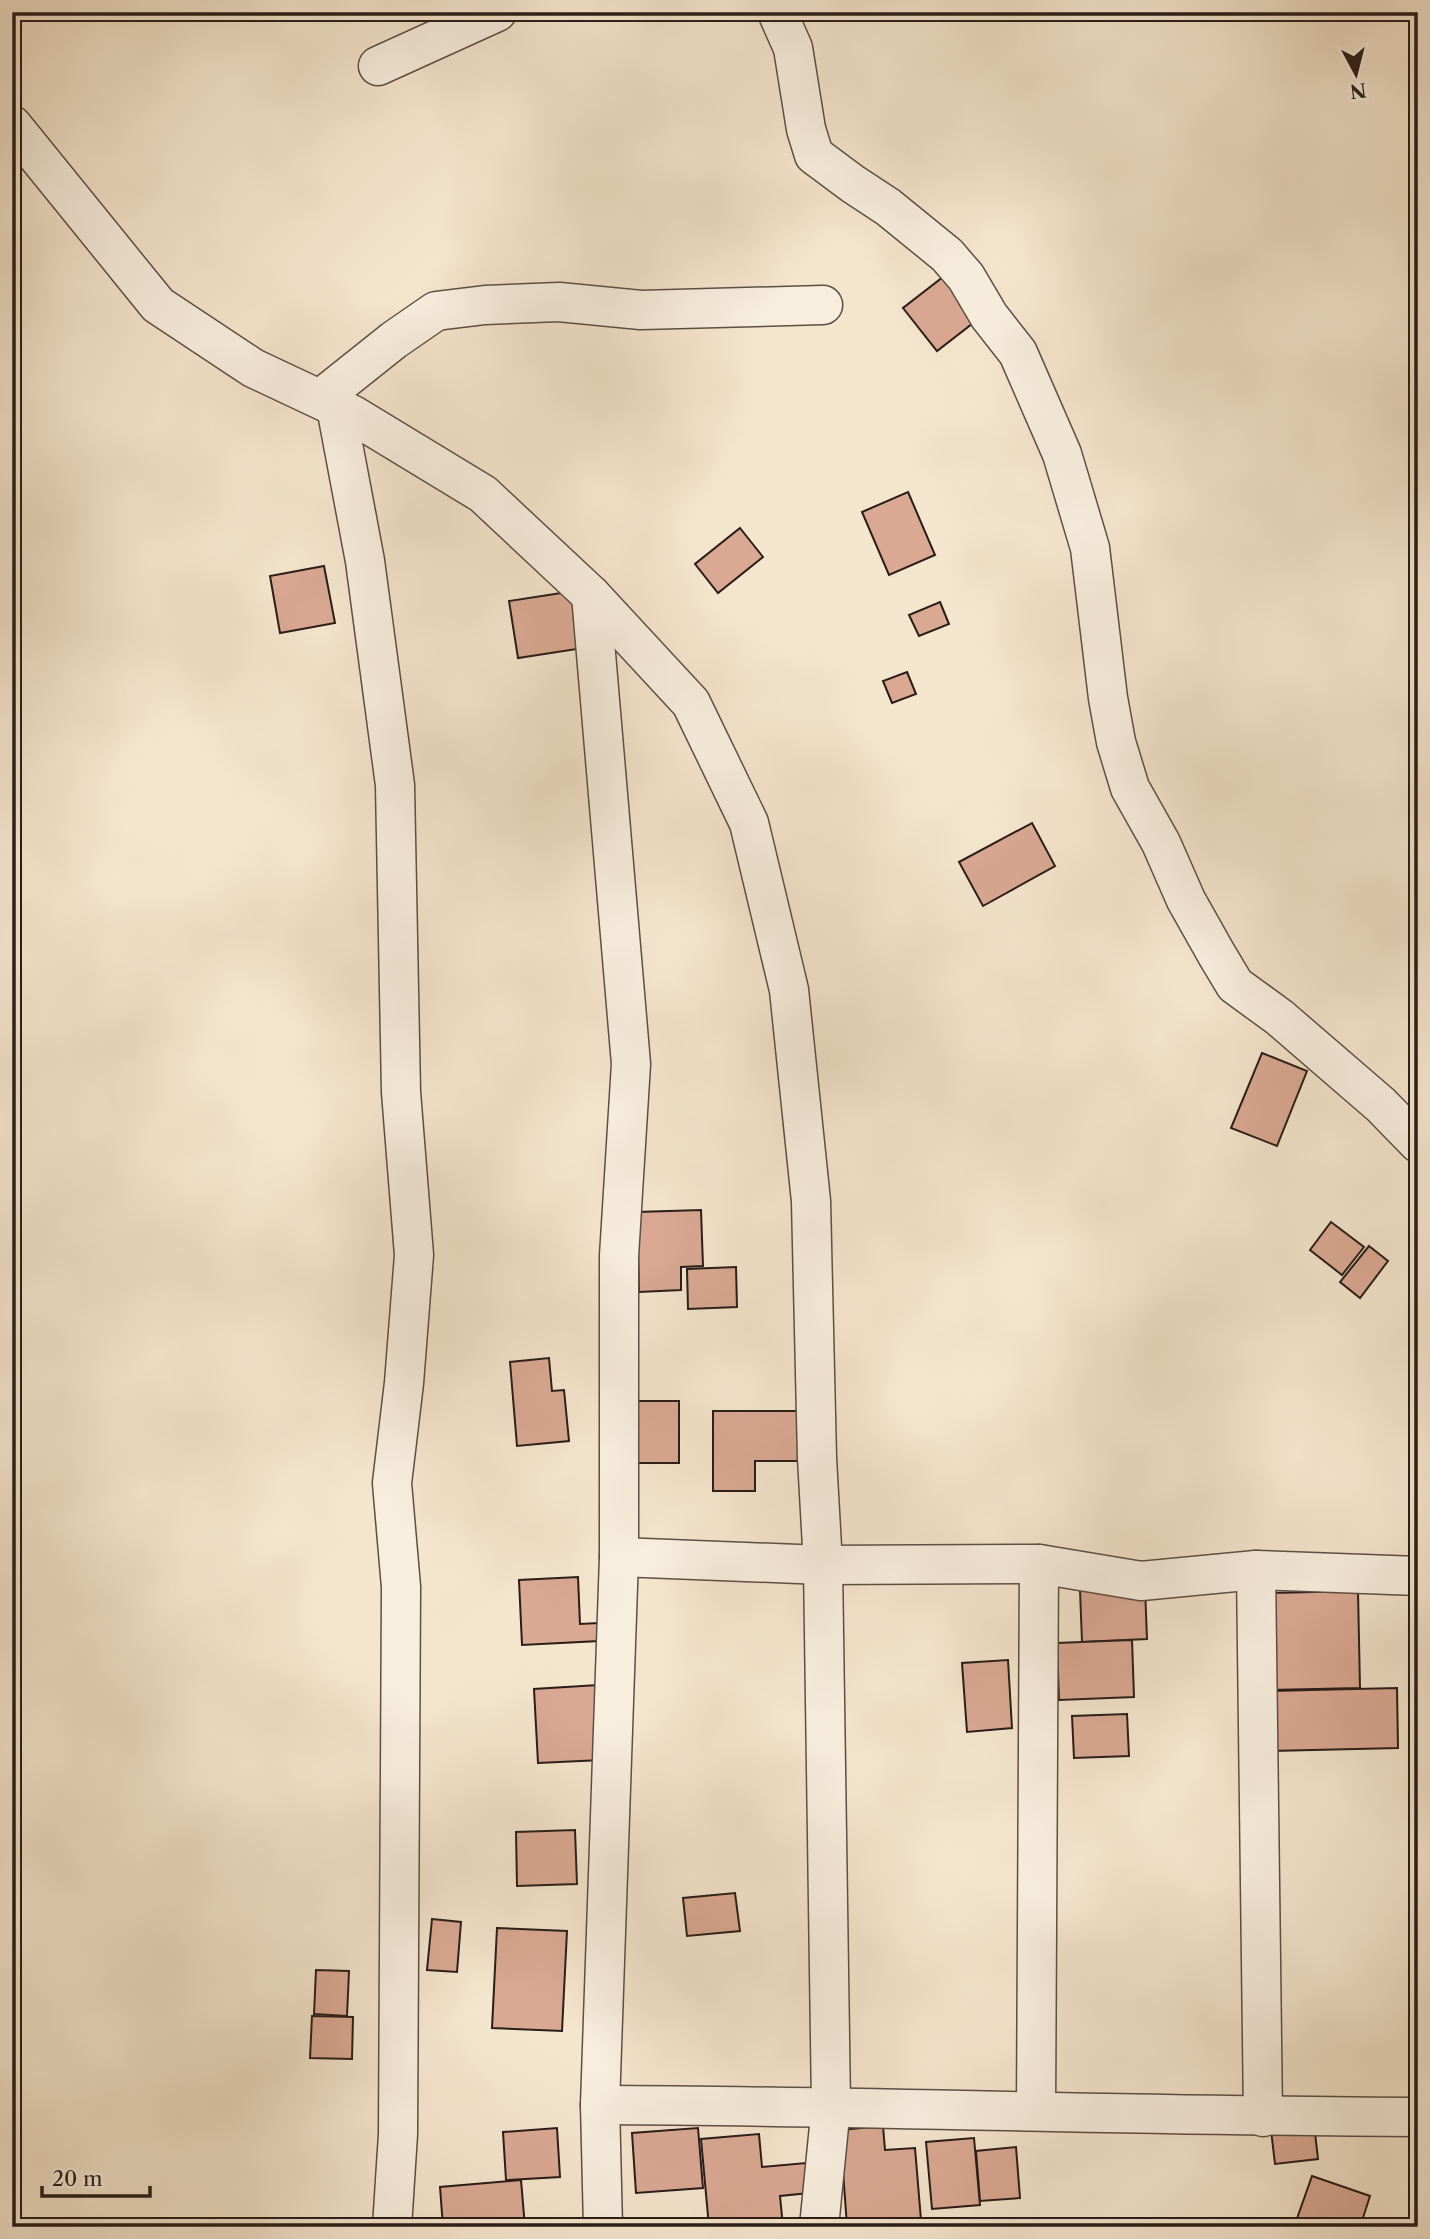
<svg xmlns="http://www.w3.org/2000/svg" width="1430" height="2239" viewBox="0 0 1430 2239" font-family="'Libre Caslon Text',serif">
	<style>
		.building { fill: #daa893; stroke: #291d18; stroke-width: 2 }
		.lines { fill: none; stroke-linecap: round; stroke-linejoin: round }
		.minor-casing { stroke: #5c4f45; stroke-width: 41 }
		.minor { stroke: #f8eede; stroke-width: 38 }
	</style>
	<rect width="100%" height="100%" fill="#f4e5cd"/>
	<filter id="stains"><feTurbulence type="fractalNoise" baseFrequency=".00286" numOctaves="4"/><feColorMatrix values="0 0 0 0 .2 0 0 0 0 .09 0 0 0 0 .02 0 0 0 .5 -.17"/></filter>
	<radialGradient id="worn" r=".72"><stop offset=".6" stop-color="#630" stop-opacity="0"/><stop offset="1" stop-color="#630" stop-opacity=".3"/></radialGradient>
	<g class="building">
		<polygon points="943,277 977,320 937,351 903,308"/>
		<polygon points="908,492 935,555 889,575 862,512"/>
		<polygon points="740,528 763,557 718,593 695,564"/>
		<polygon points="324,566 335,623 280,633 270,576"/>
		<polygon points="581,590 590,647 518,658 509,601"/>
		<polygon points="940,602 949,624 919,636 909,615"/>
		<polygon points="907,672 916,694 892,703 883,681"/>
		<polygon points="1032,823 1055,866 983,906 959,862"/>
		<polygon points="1262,1053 1307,1071 1277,1146 1231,1128"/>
		<polygon points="701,1210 703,1266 681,1267 681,1290 639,1292 637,1212"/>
		<polygon points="1331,1222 1364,1247 1342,1275 1310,1250"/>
		<polygon points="1369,1246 1388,1261 1360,1298 1340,1282"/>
		<polygon points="736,1267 737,1307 688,1309 687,1269"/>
		<polygon points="549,1358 552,1391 564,1390 569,1441 517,1446 510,1362"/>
		<rect x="629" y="1401" width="50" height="62"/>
		<polygon points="713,1411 799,1411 799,1461 755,1461 755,1491 713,1491"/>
		<polygon points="578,1577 580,1624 598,1623 599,1641 522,1645 519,1580"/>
		<polygon points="1145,1587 1147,1639 1082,1642 1080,1590"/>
		<polygon points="1358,1591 1360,1688 1266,1690 1265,1593"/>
		<polygon points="1132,1640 1134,1697 1059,1700 1057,1643"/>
		<polygon points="1008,1660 1012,1728 967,1732 962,1663"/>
		<polygon points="598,1685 602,1760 538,1763 534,1689"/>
		<polygon points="1397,1688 1398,1748 1270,1751 1269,1691"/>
		<polygon points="1127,1714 1129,1756 1074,1758 1072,1716"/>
		<polygon points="575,1830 577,1884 517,1886 516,1832"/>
		<polygon points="735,1893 740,1931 687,1936 683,1898"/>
		<polygon points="12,1913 17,1913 19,1936 12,1936"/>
		<polygon points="432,1919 461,1922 457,1972 427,1970"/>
		<polygon points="497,1928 567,1931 562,2031 492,2028"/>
		<polygon points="316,1970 349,1971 347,2016 314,2014"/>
		<polygon points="312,2016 353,2017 352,2059 310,2058"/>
		<polygon points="1314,2124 1318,2159 1275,2164 1271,2130"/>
		<polygon points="883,2126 885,2150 915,2148 921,2220 847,2226 840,2130"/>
		<polygon points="557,2128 560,2177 506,2180 503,2132"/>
		<polygon points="698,2128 703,2188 636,2193 632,2133"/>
		<polygon points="759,2134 762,2167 806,2163 809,2193 780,2196 783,2227 709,2227 701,2139"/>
		<polygon points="974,2138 980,2205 932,2209 926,2142"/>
		<polygon points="1016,2147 1020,2198 980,2201 976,2151"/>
		<polygon points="1312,2176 1370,2196 1360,2227 1294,2227"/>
		<polygon points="521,2180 525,2227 443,2227 440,2187"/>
	</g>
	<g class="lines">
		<g class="minor-casing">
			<g id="minor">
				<polyline points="777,12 793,48 806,129 814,155 853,184 888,207 947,255 966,277 989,316 1018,353 1062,454 1090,548 1108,698 1116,742 1130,788 1161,843 1186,900 1217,955 1235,985 1279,1017 1381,1105 1418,1143"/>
				<polyline points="378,66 497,12"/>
				<polyline points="12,125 158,305 253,368 353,415 483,494 591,595 691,703 749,823 789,990 811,1201 817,1458 823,1565 831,2106 819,2227"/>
				<polyline points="320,399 394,340 436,311 485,305 559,302 641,310 823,305"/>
				<polyline points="336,407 365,561 395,785 401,1092 414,1255 404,1383 392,1483 401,1587 398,2134 392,2227"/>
				<polyline points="591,595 631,1064 619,1256 619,1557 600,2105 603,2227"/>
				<polyline points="619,1557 823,1565 1039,1564 1141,1581 1256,1570 1418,1576"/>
				<polyline points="1256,1570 1263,2117"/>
				<path d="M600 2105C873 2106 1145 2116 1418 2117"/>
				<polyline points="1036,2111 1039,1564"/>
			</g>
		</g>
		<use href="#minor" class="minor"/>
	</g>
	<rect width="1430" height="2239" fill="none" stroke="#f4e5cd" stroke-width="42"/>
	<rect x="14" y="14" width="1402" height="2211" fill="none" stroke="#291d18" stroke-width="3.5"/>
	<rect x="21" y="21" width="1388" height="2197" fill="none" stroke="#291d18" stroke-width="2"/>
	<g transform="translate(1356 74) rotate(173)" stroke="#f8eede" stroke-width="5" paint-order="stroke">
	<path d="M0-5L12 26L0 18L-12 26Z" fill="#291d18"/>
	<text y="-10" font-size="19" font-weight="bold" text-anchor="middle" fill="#291d18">N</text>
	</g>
	<path d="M42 2186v10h108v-10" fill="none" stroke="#291d18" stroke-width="3.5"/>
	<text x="52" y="2186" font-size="21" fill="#291d18" stroke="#f8eede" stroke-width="5" paint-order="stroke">20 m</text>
	<rect width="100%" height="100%" filter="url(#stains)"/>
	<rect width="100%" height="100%" fill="url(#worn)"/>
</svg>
